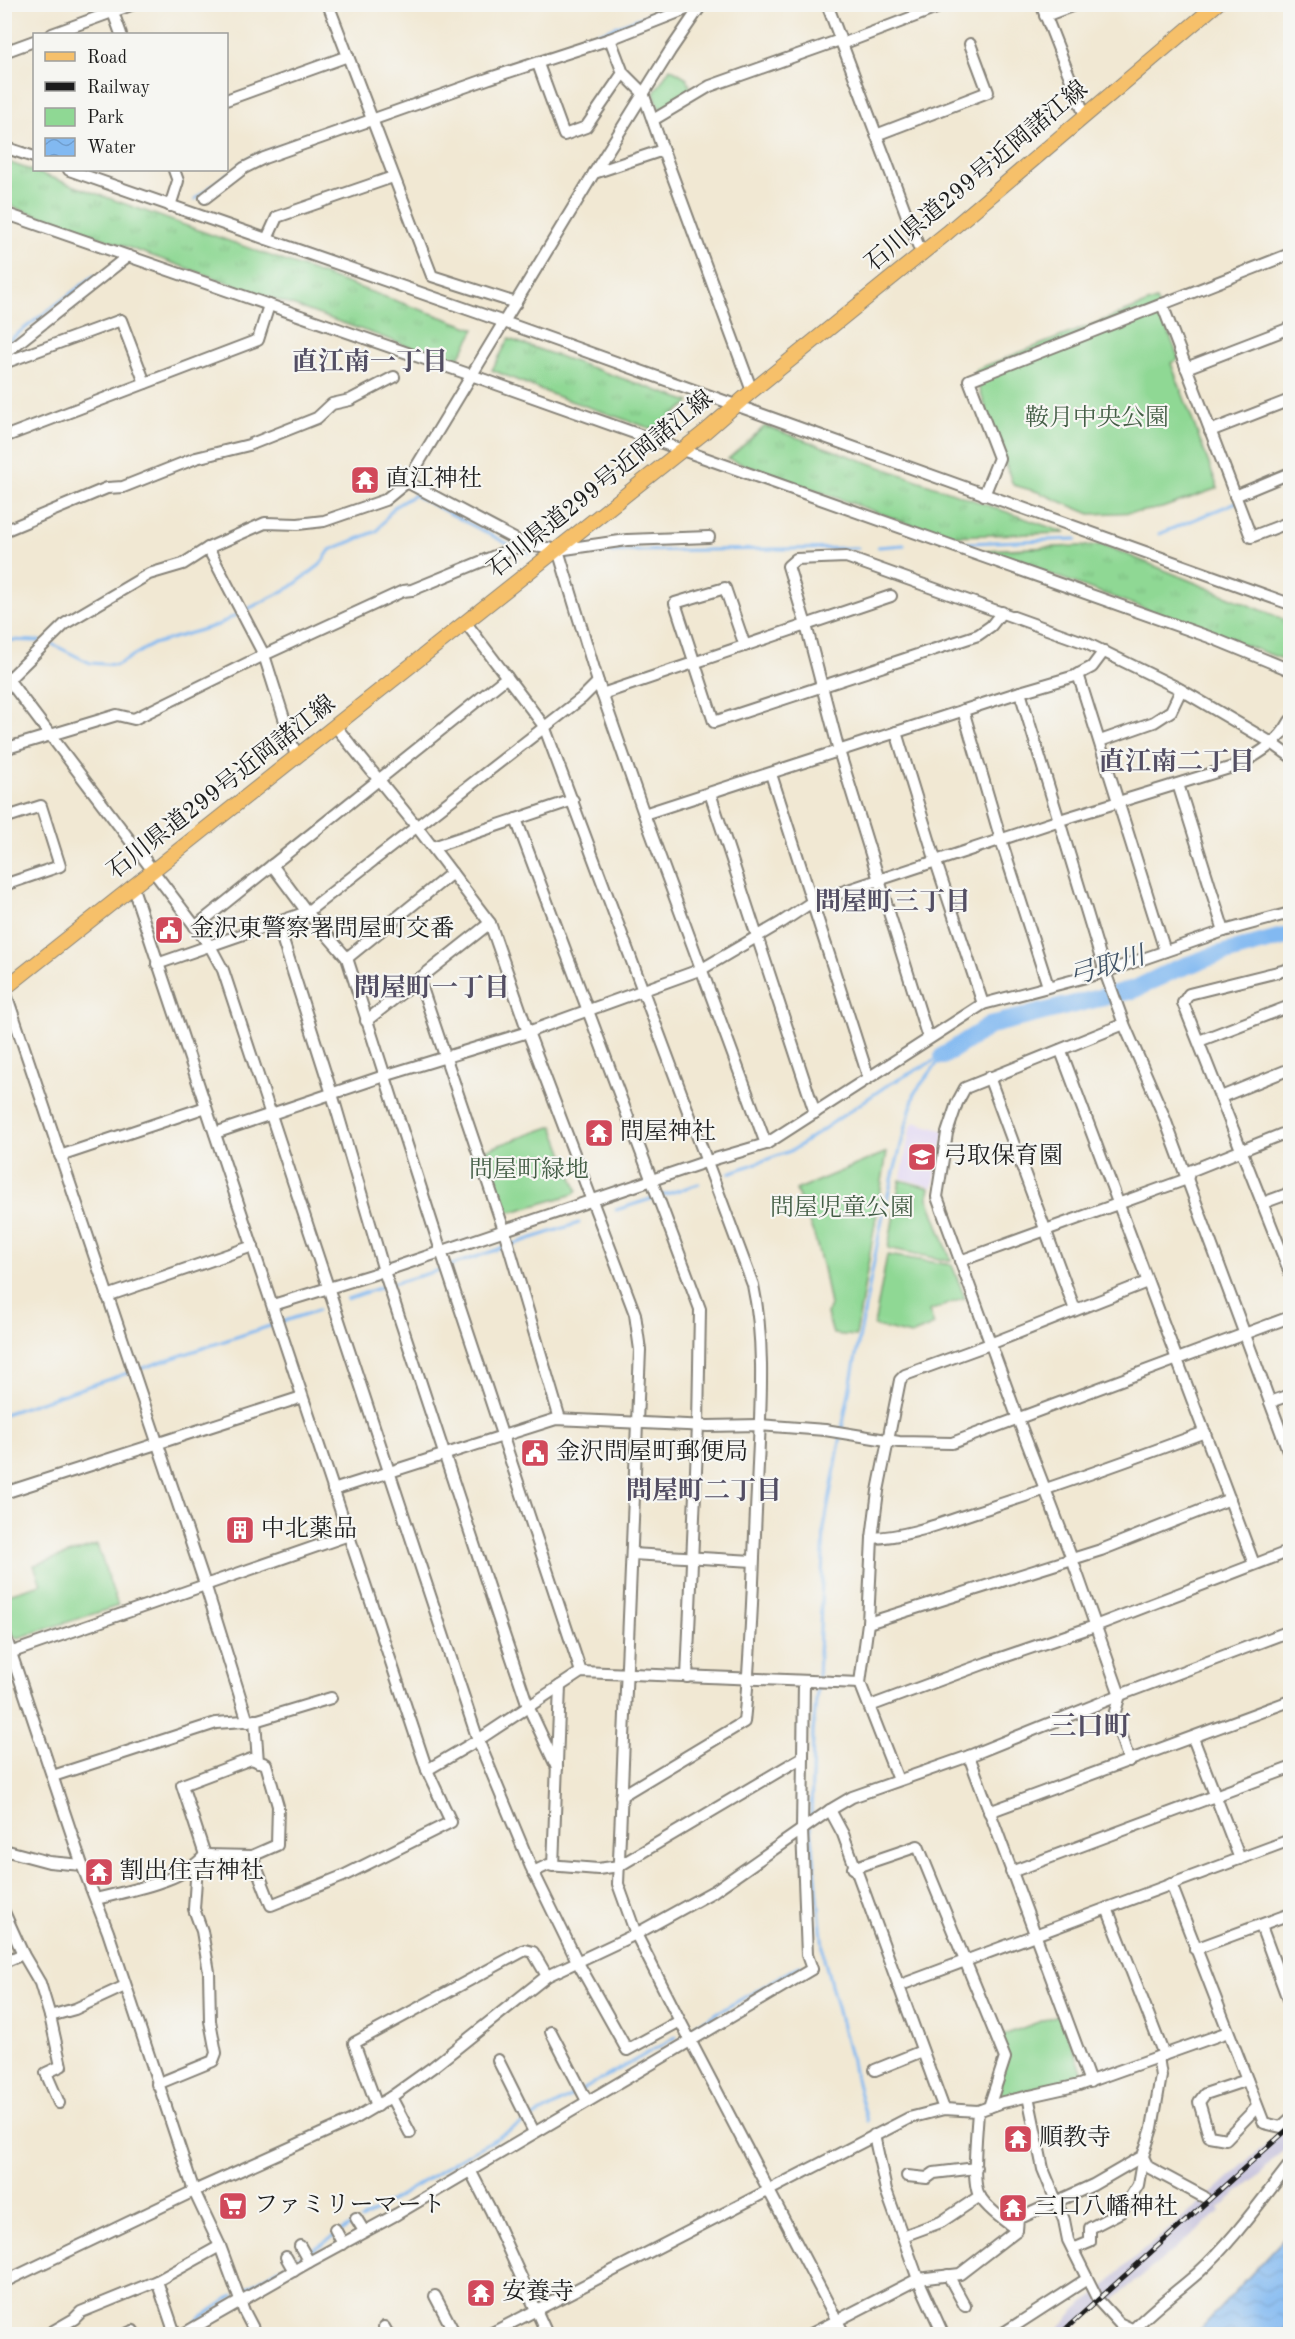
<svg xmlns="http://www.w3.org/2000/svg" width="1295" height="2339" viewBox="0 0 1295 2339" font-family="'Old Standard TT','Noto Serif JP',serif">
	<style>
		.built { fill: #e0d4f4 }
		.industrial { fill: #c4c0db }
		.grass { fill: url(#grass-tufts); stroke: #567a58; stroke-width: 1.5 }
		.park { fill: #8fd894; stroke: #567a58; stroke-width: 1.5 }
		.water { fill: url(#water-waves); stroke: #4f6a86; stroke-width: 1.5 }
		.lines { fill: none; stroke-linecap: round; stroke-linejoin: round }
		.stream { stroke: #82b9f1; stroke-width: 3 }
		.river { stroke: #82b9f1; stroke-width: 18 }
		.minor-casing { stroke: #868278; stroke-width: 14 }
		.major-casing { stroke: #868278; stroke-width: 16 }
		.minor { stroke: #fff; stroke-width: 10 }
		.major { stroke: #f6c06b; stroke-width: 14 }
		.rail-casing { stroke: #1c1c1c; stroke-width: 5 }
		.rail { stroke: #f6f6f2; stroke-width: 3; stroke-dasharray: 9; stroke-linecap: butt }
		.labels { text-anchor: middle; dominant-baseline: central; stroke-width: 4.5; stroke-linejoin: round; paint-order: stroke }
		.street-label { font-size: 24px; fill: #1c1c1c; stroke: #f6f6f2 }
		.park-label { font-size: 24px; fill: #445e46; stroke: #f6f6f2 }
		.poi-label { font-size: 24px; fill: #1c1c1c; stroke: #f6f6f2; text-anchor: start }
		.neighbourhood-label { font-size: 26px; font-weight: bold; fill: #534e63; stroke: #f6f6f2 }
		.water-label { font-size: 26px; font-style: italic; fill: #405367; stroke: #f6f6f2 }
		.quarter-label { font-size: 27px; font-weight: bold; fill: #534e63; stroke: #f6f6f2 }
	</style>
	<defs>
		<pattern id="grass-tufts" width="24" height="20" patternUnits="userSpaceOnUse" patternTransform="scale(1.5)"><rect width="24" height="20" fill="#8fd894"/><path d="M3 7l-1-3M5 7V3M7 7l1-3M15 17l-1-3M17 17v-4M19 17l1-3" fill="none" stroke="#7bb97f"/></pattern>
		<pattern id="water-waves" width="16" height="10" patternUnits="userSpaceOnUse" patternTransform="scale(1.5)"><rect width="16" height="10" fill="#82b9f1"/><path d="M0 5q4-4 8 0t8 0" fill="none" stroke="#709ece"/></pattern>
	</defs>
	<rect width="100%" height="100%" fill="#f6f6f2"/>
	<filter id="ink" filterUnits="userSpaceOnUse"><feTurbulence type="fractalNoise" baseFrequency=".0167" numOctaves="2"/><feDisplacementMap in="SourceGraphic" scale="12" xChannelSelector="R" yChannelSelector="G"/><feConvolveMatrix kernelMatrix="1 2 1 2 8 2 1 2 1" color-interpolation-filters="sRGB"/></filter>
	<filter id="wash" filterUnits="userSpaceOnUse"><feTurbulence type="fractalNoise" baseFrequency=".008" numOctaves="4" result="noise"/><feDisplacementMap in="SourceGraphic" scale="24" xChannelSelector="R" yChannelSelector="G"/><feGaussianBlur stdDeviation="1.35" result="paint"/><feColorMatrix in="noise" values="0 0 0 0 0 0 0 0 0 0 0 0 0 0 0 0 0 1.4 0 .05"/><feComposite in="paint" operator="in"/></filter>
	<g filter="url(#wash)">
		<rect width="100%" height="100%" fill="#f1e8d3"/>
		<polygon class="built" points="914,1122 945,1131 933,1187 901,1178 910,1129"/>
		<polygon class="industrial" points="1290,2122 1290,2143 1257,2177 1219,2208 1221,2211 1108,2304 1104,2302 1068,2334 1052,2334 1084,2302 1098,2293 1127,2264 1202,2202"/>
		<g class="grass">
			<polygon points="4,161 5,161 475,329 456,363 5,204"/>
			<polygon points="509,339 690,402 655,430 556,396 492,370"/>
			<polygon points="765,426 1066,533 943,536 728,459"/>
			<polygon points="1104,545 1290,622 1290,656 1288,661 984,550"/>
		</g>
		<g class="park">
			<polygon points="670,68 687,78 692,92 666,110 659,108 654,93"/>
			<polygon points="1156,300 1179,359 1171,363 1218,488 1162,508 1139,512 1090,514 1038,492 1013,485 974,374 977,369"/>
			<polygon points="553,1126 577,1190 574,1194 512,1212 503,1209 485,1150"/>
			<polygon points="887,1152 856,1336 833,1334 827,1314 830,1305 823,1268 814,1235 796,1190"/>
			<polygon points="900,1180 930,1188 928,1198 951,1260 948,1261 888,1248"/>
			<polygon points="887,1255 952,1265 965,1298 929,1311 934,1325 911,1335 874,1326"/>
			<polygon points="97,1545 118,1606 18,1638 11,1635 5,1614 5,1595 41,1584 34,1565"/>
			<polygon points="1060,2014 1084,2076 1073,2081 1031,2089 1002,2100 997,2093 1001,2036"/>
		</g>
		<polygon class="water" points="1290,2232 1290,2324 1281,2334 1196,2334"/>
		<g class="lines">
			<g class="stream">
				<polyline points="512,65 678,4"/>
				<polyline points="239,165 248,159 330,127 358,119"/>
				<polyline points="195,199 229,173"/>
				<polyline points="4,344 94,276"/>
				<polyline points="1159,534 1290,480"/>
				<polyline points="967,543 1076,539"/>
				<polyline points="878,547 904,545"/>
				<polyline points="518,549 530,554"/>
				<polyline points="566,559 583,554 629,551 858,548"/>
				<polyline points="246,610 291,587 320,565 330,550 377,531 394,507 414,495 512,546"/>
				<polyline points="4,640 40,641"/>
				<polyline points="50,643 90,663 117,665 153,644 218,625 238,614"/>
				<polyline points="729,1173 793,1150 886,1086 941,1057"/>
				<polyline points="660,1196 699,1184"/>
				<polyline points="616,1210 654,1198"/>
				<polyline points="511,1245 579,1223"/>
				<polyline points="449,1266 505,1247"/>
				<polyline points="392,1284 443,1269"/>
				<polyline points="347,1299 385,1286"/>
				<polyline points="4,1414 318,1310"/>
				<polyline points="842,1429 883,1214 915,1092 943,1056"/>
				<polyline points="811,1820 813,1732 818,1680 824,1528 841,1436"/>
				<polyline points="811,1827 824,1958 867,2121"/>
				<polyline points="696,2025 801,1965"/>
				<polyline points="531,2119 676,2037"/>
				<polyline points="361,2220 459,2159 525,2122"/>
				<polyline points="340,2232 355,2223"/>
				<polyline points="307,2253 335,2236"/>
				<polyline points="240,2292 301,2256"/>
				<polyline points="195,2322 234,2295"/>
			</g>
			<polyline class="river" points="943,1056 991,1025 1135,989 1174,970 1210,957 1290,935"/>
		</g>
	</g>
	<g filter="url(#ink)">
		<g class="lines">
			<g class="minor-casing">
				<g id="minor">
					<polyline points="110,4 121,34"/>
					<polyline points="328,4 432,276 516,303"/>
					<polyline points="827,4 921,253"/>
					<polyline points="1041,4 1085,116"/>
					<polyline points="1045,16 1077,4"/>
					<polyline points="52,34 134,4"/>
					<polyline points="610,39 623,73 643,93 663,150"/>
					<polyline points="842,44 947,4"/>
					<polyline points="4,52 34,41"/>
					<polyline points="538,64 564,135 586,127 623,73"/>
					<polyline points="226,100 348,56"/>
					<polyline points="653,120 710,86 840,40"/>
					<polyline points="876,135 988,92 970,44"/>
					<polyline points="4,147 34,157"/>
					<polyline points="69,170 504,322 1290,604"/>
					<polyline points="594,173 663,150 752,391"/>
					<polyline points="205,198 244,168 264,158 490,78 610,39 699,4"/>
					<polyline points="170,206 178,181 174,170"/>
					<polyline points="4,213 471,375 1212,638 1290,670"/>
					<polyline points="267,239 277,217 393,177"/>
					<polyline points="1162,304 1251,537 1290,522"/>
					<polyline points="4,354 128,256"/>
					<polyline points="4,363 121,320 145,383"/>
					<polyline points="1186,368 1290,328"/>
					<polyline points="1210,431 1290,400"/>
					<polyline points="4,437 258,340 269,305"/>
					<polyline points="407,482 524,544 558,550 627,540 709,537"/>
					<polyline points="984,495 999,458 969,380 1290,254"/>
					<polyline points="1235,496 1290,473"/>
					<polyline points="4,531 107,488 123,487 196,458 249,445 317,418 332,404 350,400 394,377"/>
					<polyline points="208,548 264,655 296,756"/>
					<polyline points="558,550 598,682 644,814 766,1144"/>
					<path d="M466 623 544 726 753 1285C767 1350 759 1423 757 1490 753 1567 752 1645 744 1722L621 1796"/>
					<polyline points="745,646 725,588 675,603 714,722 978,635 991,626 1002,612"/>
					<polyline points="4,674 210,946 223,970 478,1740 531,1867 577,1961 627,2050 680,2021"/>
					<polyline points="1078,674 1165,951"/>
					<polyline points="5,683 66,623 149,574 183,564 208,548 265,523 298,524 324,521 385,500 407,482 594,173 670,51 702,4"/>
					<polyline points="1020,692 1075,676 1092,667 1104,651"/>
					<polyline points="602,694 891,596"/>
					<polyline points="963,710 1001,840 1048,986"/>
					<polyline points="336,727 417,827 490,923 528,1032 635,1314 640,1350 618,1884 636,1934 680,2021 844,2334"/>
					<polyline points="896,732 936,862 983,1004"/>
					<polyline points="1100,741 1154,722 1171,711 1181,690"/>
					<polyline points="4,749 117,715 134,719 264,655 403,591 412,590 524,544"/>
					<polyline points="771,774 868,1076"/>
					<polyline points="1178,784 1224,931"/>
					<polyline points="710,793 815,1113"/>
					<polyline points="644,814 1020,692 1105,972 1124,1024 1163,1114 1290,1456"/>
					<polyline points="4,818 41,806 60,866 4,885"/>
					<polyline points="516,819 700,1309 698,1425 687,1677"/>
					<polyline points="433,847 573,800"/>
					<polyline points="272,865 307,912 347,958 441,1251 581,1672"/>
					<polyline points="277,922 332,1094 384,1271 498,1617 528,1706 557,1768"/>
					<polyline points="195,927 507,677"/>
					<polyline points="347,958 452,873"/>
					<polyline points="157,964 307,912 582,698 598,682"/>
					<polyline points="1290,969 1189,994 1183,1003 1290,1273"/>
					<polyline points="419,979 504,1230 560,1419"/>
					<polyline points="4,988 205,1584 248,1722"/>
					<polyline points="366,1021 490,923"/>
					<polyline points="1124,1024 965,1088 957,1103 947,1133 937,1197 1018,1419 1072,1559 1120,1695 1114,1715 1129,1761"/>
					<polyline points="928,1038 839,751 806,625 788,566 796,559 846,557 1086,643 1178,688 1272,743 1290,756"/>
					<polyline points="1199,1041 1290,1006"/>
					<polyline points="1061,1051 1254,1564"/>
					<polyline points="989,1077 1075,1310"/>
					<polyline points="1221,1097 1290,1069"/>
					<path d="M215 1133 384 1076 528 1032 702 969 782 922 812 902 1060 820 1239 765C1260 753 1279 742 1290 721"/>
					<polyline points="60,1156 206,1107"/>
					<polyline points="1263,1203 1290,1193"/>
					<polyline points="960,1261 1187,1179 1190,1171 1290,1131"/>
					<polyline points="107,1296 253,1246"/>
					<polyline points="273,1305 384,1271 708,1161 766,1144 983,1004 1105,972 1224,931 1290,913"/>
					<polyline points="1270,1402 1290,1395"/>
					<polyline points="333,1490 556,1419 708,1426 759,1425 825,1430 899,1442 952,1443 1290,1317"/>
					<polyline points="4,1493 302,1397"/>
					<path d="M872 1538C909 1537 944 1522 979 1511 1055 1487 1130 1460 1205 1432"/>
					<polyline points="632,1554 753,1561"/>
					<polyline points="868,1623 1101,1550 1230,1499"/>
					<polyline points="4,1632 82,1865 108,1932 194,2191 220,2246 244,2311 256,2334"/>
					<polyline points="4,1655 349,1535"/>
					<polyline points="870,1706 986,1663 1095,1626 1290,1551"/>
					<polyline points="255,1720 258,1762"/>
					<polyline points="1193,1738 1240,1859"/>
					<polyline points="969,1756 1090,2082"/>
					<polyline points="427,1770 478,1740 581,1672 860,1683"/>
					<polyline points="53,1776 216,1723 258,1720 331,1698"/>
					<polyline points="898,1780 860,1683 868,1623 872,1538 878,1491 900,1380 905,1375 990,1344 1147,1282"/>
					<polyline points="830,1810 843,1834 944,2109"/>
					<polyline points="989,1812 1290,1701"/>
					<polyline points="4,1850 49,1862 82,1865"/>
					<polyline points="205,1855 182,1785 251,1759 266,1764 278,1806 277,1845 252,1856"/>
					<polyline points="553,1866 560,1686"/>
					<polyline points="853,1868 918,1846 1005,2058 989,2107"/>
					<polyline points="533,1872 548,1865 598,1869 619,1866 803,1757"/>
					<polyline points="1011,1872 1290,1768"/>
					<polyline points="1171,1884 1264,2123 1281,2127 1290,2119"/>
					<path d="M96 1899C130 1890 183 1882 205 1855L252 1856 271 1905 343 1876 451 1822 427 1770 133 888"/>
					<polyline points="1107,1908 1164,2055"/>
					<polyline points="4,1912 23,1954 4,1962"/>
					<polyline points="1261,1926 1290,2005"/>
					<polyline points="1195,1949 1290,1914"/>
					<polyline points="23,1954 40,1983 50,2016 61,2066 46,2073 59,2103"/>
					<polyline points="898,1986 1290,1840"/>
					<polyline points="50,2016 75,2009 125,1986"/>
					<polyline points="551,2032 587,2101"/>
					<polyline points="498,2060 534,2132"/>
					<polyline points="875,2070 922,2051"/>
					<polyline points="1247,2080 1205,2094 1199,2102 1209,2136 1226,2139 1257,2107"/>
					<polyline points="157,2084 213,2061 216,2053 210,2021 209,1972 202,1931 194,1909 197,1865"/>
					<polyline points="1028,2096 1043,2169 1064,2220 1068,2240 1098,2300 1119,2323 1134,2330"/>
					<polyline points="391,2097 410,2133"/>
					<polyline points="377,2106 354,2043 525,1950 533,1952 547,1976"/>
					<path d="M978 2111C977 2130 971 2181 979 2195 987 2209 1005 2221 1017 2230"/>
					<polyline points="874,2135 886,2190 918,2279 943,2334"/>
					<polyline points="1143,2157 1148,2167 1204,2197"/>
					<polyline points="470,2170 491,2211 547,2334"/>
					<polyline points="907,2176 927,2178 934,2173 976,2168"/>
					<polyline points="356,2218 364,2231"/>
					<polyline points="335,2229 343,2244"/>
					<polyline points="903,2236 941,2222 980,2196"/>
					<polyline points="300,2246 309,2262"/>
					<polyline points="1073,2249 1090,2242 1090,2228 1121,2212 1138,2185 1143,2156"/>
					<polyline points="286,2257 294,2271"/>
					<polyline points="948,2275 965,2306"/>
					<polyline points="157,2281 175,2334"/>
					<polyline points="4,2282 194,2191 352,2120 391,2097 433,2067 547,1976 636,1934 714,1891 830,1810 852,1797 969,1756 1120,1695 1290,1631"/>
					<polyline points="435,2296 455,2334"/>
					<polyline points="384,2327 388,2334"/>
					<polyline points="48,2334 74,2319 81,2312 157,2281 220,2246"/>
					<polyline points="126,2334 133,2331 135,2334"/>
					<polyline points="183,2334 309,2262 397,2214 812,1969 807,1955 802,1830 804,1682"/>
					<polyline points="490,2334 909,2118 944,2109 978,2111 1003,2102 1079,2085 1228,2032"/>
					<polyline points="811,2334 918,2279 960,2274 1017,2230 1018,2219 1093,2185 1143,2156 1152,2128 1161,2076 1158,2057"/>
					<polyline points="1002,2334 1087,2279"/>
					<path d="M1129 2334C1150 2311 1175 2293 1198 2273 1233 2241 1261 2201 1290 2164"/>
				</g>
			</g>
			<g class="major-casing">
				<polyline id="major" points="4,989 706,431 752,391 947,233 1217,4"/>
			</g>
			<use href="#minor" class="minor"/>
			<use href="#major" class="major"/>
			<g class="rail-casing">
				<polyline id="rail" points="1060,2334 1290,2127"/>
			</g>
			<use href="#rail" class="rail"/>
		</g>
	</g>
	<defs>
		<g id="temple-square" transform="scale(1.5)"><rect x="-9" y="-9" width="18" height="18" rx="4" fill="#d1495b" stroke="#f6f6f2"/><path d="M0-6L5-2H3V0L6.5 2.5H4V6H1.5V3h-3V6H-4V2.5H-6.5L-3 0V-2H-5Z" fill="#fff"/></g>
		<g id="civic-square" transform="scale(1.5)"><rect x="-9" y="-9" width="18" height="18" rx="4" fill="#d1495b" stroke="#f6f6f2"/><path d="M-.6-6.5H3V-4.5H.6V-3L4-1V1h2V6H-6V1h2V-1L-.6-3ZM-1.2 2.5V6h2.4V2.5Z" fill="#fff"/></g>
		<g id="school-square" transform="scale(1.5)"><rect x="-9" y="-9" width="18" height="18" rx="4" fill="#d1495b" stroke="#f6f6f2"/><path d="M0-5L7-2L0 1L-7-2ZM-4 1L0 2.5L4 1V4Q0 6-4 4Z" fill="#fff"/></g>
		<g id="building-square" transform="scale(1.5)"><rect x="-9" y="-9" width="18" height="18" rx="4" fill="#d1495b" stroke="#f6f6f2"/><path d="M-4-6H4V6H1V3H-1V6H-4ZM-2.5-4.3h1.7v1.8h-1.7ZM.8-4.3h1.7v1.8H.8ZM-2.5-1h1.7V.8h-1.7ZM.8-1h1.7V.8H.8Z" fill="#fff"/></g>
		<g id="supermarket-square" transform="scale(1.5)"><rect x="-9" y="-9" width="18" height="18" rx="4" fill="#d1495b" stroke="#f6f6f2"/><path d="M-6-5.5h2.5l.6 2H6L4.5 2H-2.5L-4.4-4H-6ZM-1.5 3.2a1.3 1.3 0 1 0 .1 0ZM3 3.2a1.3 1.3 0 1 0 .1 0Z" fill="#fff"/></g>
	</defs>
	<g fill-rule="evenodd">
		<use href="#temple-square" x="365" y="480"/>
		<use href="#civic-square" x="169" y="930"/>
		<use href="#temple-square" x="599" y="1133"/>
		<use href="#school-square" x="922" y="1157"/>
		<use href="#civic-square" x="535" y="1453"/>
		<use href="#building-square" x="240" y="1530"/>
		<use href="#temple-square" x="99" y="1872"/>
		<use href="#temple-square" x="1018" y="2139"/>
		<use href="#supermarket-square" x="233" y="2206"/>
		<use href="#temple-square" x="1013" y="2208"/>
		<use href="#temple-square" x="481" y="2293"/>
	</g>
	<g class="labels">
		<g class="street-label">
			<text transform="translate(977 177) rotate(-40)">石川県道299号近岡諸江線</text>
			<text transform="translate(601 485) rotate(-39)">石川県道299号近岡諸江線</text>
			<text transform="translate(222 788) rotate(-38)">石川県道299号近岡諸江線</text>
		</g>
		<g class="park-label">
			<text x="1097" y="419">鞍月中央公園</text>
			<text x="529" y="1171">問屋町緑地</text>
			<text x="842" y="1209">問屋児童公園</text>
		</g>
		<g class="poi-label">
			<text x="386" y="480">直江神社</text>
			<text x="190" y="930">金沢東警察署問屋町交番</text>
			<text x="620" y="1133">問屋神社</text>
			<text x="943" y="1157">弓取保育園</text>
			<text x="556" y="1453">金沢問屋町郵便局</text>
			<text x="261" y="1530">中北薬品</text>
			<text x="120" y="1872">割出住吉神社</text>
			<text x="1039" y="2139">順教寺</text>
			<text x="254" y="2206">ファミリーマート</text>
			<text x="1034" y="2208">三口八幡神社</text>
			<text x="502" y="2293">安養寺</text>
		</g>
		<g class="neighbourhood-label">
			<text x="370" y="363">直江南一丁目</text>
			<text x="1177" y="763">直江南二丁目</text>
			<text x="893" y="903">問屋町三丁目</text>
			<text x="432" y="989">問屋町一丁目</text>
			<text x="704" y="1492">問屋町二丁目</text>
		</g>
		<g class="water-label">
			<text transform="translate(1107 967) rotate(-17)">弓取川</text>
		</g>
		<g class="quarter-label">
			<text x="1090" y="1727">三口町</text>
		</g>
	</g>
	<rect width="1295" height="2339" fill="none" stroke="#f6f6f2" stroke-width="24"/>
	<rect x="33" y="33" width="195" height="138" fill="#f6f6f2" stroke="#9f9f9c" stroke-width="1.5"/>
	<rect x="45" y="52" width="30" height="9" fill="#f6c06b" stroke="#9f9f9c" stroke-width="1.5"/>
	<text x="87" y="63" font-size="18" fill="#1c1c1c">Road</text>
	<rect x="45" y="82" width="30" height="9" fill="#1c1c1c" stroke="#9f9f9c" stroke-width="1.5"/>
	<text x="87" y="93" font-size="18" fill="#1c1c1c">Railway</text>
	<rect x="45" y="108" width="30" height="18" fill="#8fd894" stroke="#9f9f9c" stroke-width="1.5"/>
	<text x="87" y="123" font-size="18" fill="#1c1c1c">Park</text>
	<rect x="45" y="138" width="30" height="18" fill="url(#water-waves)" stroke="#9f9f9c" stroke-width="1.5"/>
	<text x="87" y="153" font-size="18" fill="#1c1c1c">Water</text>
</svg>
